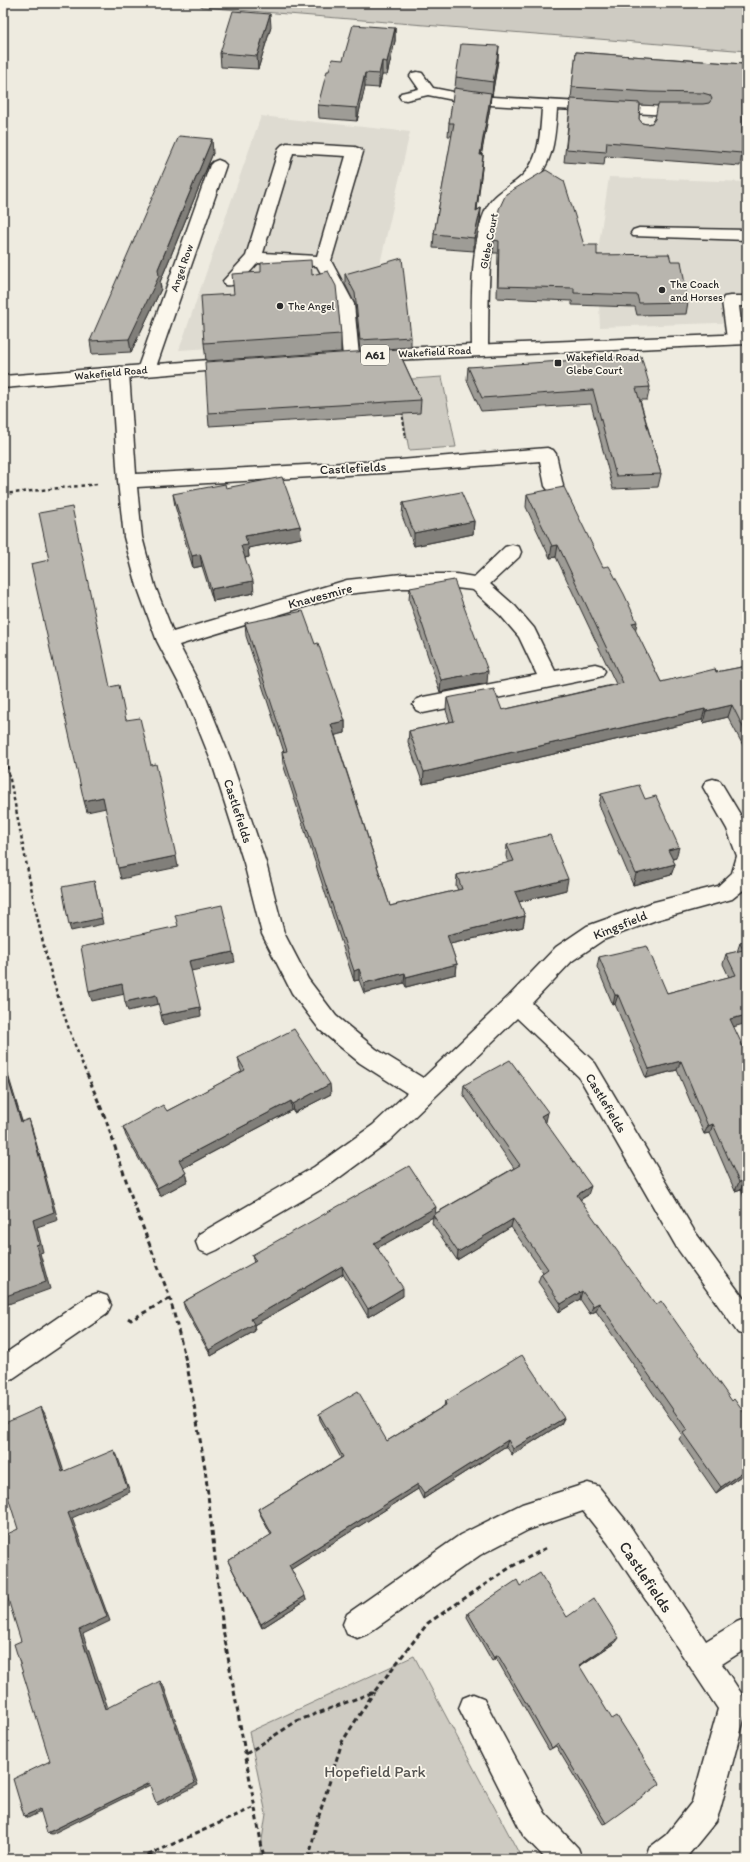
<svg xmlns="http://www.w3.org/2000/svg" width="750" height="1862" viewBox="0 0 750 1862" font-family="Itim,sans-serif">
<rect width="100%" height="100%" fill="#eeebe0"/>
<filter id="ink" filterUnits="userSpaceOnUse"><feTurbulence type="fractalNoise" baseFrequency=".025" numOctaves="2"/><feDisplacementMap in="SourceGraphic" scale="8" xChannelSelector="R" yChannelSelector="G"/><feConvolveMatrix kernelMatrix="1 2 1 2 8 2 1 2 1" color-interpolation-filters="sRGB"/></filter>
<g filter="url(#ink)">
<!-- built -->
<g fill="#dedbd1">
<path d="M261 116 410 132 363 339 179 350Z"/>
<path d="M609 177 747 182V322L600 327 597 257Z"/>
</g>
<!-- green -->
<g fill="#cecbc2" stroke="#7c7b76">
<path d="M202 3H747V51L201 7Z"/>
<path d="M442 377 456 447 409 450 397 380Z"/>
<path d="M414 1656 522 1859H259L266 1814 249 1732Z"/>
</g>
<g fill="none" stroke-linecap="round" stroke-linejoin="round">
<!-- minor casing -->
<g stroke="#2b2b2b" stroke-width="3">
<g id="minor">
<path d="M417 72 422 73 433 88 474 96 688 108 693 109 695 112 693 115 688 116 557 109C555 137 554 165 531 184 522 192 508 197 502 208 486 237 489 315 488 350L486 354 480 355 474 354 472 350C472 310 469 248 485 211 491 197 503 190 515 182 540 164 540 137 542 108L474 104 428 95 406 100 401 99 399 96 401 93 419 89 410 76 412 73Z"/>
<path d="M287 143 355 147 360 149 363 152 331 261 354 304 359 356 357 360 351 362 345 360 343 356 338 304 317 266 258 263C249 272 239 288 225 285L223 281 246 256 279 148 282 145ZM293 153 346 156 317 256 263 253Z"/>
<path d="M218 160 223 162 226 165 155 370 152 374 146 376 140 374 137 370 210 165 213 162Z"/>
<path d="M639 228 747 230V240L633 236 631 233 633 230Z"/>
<path d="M730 296H747V306H739L743 339 741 343 735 344 729 343 727 339 722 301 724 297Z"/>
<path d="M120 367 126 369 129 373 136 474 400 460 547 448 553 450 556 454 563 486 560 490 554 492 548 490 545 486 540 461 400 472 137 487 142 537 155 586 173 632 347 580 402 574H456L474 577 505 547 512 545 519 547 521 552 519 557 490 584 515 606 534 628 555 671 595 664 602 666 605 671 602 676 595 678 423 713 416 710 413 705 416 700 423 697 537 675 519 637 501 616 473 590 456 588H402L347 594 179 645 204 693 232 763 266 863 284 933 308 979 336 1016 376 1049 423 1078 509 996 556 947 587 926 654 902 718 886 732 873 737 856 727 829 703 787 706 781 713 779 720 781 747 826V887L732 899 656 920 603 940 572 961 532 1003 595 1063 695 1232 747 1303V1336L738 1333 677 1248 579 1077 517 1018 389 1141 332 1183 217 1250 208 1254 199 1250 196 1242 199 1234 314 1167 373 1125 407 1093 360 1063 320 1030 292 993 262 934 244 863 212 763 184 693 157 641 137 586 124 537 118 481 111 373 114 369Z"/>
<path d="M98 1293 107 1296 111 1305 107 1314 12 1379 3 1383V1355L89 1296Z"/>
<path d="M588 1483 598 1486 628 1523 706 1641 737 1622 747 1618V1648L722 1664 743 1696 747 1708 720 1810 716 1821 685 1859H645L649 1848 666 1835 692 1802 718 1709 608 1543 583 1511 528 1530 480 1555 367 1634 357 1638 347 1634 343 1624 347 1614 460 1535 522 1504Z"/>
<path d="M473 1694 483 1698 545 1813 578 1848 582 1859H546L523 1835 459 1708 463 1698Z"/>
</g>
</g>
<!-- major casing -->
<g stroke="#2b2b2b" stroke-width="3">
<g id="major">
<path d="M747 334V344L371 361 365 359 363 355 365 351 371 349Z"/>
<path d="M235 358 241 360 244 364 241 368 3 388V376Z"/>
</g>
</g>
<!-- path-far2 -->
<path stroke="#2b2b2b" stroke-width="2" stroke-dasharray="3 2" stroke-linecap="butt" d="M402 412 406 438"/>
<!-- path-far1 -->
<g stroke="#2b2b2b" stroke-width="2.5" stroke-dasharray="3.5 3" stroke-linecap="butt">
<path d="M3 494 98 484"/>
<path d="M3 747C17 809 27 872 41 934 52 982 68 1030 87 1075"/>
</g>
<!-- path -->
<g stroke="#2b2b2b" stroke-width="3" stroke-dasharray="5 3.5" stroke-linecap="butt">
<path d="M87 1074 106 1120 134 1204 170 1298 187 1365 205 1468 223 1629 264 1859"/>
<path d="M128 1318 131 1320 170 1298"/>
<path d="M246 1754 297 1721 374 1692 428 1623 511 1567 546 1548"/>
<path d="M140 1859 255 1807"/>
<path d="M309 1859 316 1825 342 1742 374 1692"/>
</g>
<!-- minor -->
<use href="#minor" fill="#fbf7ec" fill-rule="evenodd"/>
<!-- major -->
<use href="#major" fill="#fbf7ec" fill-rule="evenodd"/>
</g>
<!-- wall -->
<g fill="#9e9c96" stroke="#2b2b2b" fill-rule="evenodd">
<path d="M271 27 258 69 221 67 220 53Z"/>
<path d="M395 28V41L387 75H382L379 88 365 87 357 121 319 118 318 105 329 71 343 60Z"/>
<path d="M576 52 743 64 742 153 740 166 605 156 604 165 564 162ZM640 105 658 106 655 119 652 123 647 124 642 123 639 119Z"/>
<path d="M498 60 492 96 491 95 490 107 481 155H483L482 168 477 210 481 208 480 222 474 251 433 248 434 234 452 136H448L449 123 455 88 456 77Z"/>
<path d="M213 153 160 282 161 289 131 352 92 354 90 341Z"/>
<path d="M494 240 584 245 597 255 671 261 688 302 686 314 637 315 635 307 572 305V301L497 298 498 253H493Z"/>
<path d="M345 274 411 337V347L360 351 355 304 345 284Z"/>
<path d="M312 275 341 334V352L206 361 204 343 234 294Z"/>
<path d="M400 354 421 400 420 413 209 426 208 413Z"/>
<path d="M468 367 650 387 647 400H640L661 474 658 487 613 489 591 404 481 411 467 380Z"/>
<path d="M173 494 300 526 301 538 248 548 249 557 245 558 254 593 213 601 202 566 193 568 175 506Z"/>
<path d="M527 494 603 567 661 682 716 672 747 666V753L728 717 703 723 702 720 423 784 408 742 409 731 450 722 446 710 447 698 502 710 616 684 556 557 550 558 526 507Z"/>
<path d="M403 503 474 521 473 534 414 546 402 516Z"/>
<path d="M410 588 487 683 440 692 409 600Z"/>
<path d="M245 623 315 644 345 721V733L335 735 390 906 458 890 456 886 457 875 508 863 506 856 507 845 566 890 519 902 525 916 523 927 450 944 457 964 456 974 406 987 404 983 364 993 359 980 354 981 283 764 282 752H284L246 636Z"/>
<path d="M601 794 676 858 672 859 675 864 671 875 633 885 599 805Z"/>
<path d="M747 941 733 1027 747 1055V1204L741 1189 735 1191 710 1133 704 1134 677 1070 646 1078 615 1004 613 1005 597 967 599 957 667 993 729 977 723 964 726 954 737 952 740 943Z"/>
<path d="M238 1058 331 1094 294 1113 292 1110 183 1168 186 1173 188 1181 160 1196 126 1136 123 1127 167 1111 242 1072 240 1068Z"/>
<path d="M464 1085 548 1112 545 1122 588 1195 580 1200 747 1472 716 1493 679 1439 682 1435 596 1311 590 1314 580 1299 559 1312 538 1282 541 1274 543 1272 511 1227 457 1260 432 1223 433 1217 377 1248 403 1296 368 1317 343 1274 254 1325 255 1331 211 1356 185 1309 183 1302 254 1263 252 1255 436 1213 514 1168 463 1094Z"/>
<path d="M445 1402 564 1418 561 1424 512 1455 506 1446 423 1499 418 1489 291 1569 306 1600 262 1628 228 1561 271 1535 260 1514 258 1509 341 1458 320 1420 319 1414 387 1441 444 1406Z"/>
<path d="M520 1586 567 1617 616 1642 580 1666 606 1823 603 1824 556 1746 549 1750 496 1658 492 1661 467 1617 468 1613Z"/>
</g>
<!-- shaded-wall -->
<g fill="#817f7a" stroke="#2b2b2b">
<path d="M270 14 271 27 258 69 257 56Z"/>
<path d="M395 28V41L387 75V62Z"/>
<path d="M499 46 498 60 492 96 493 82Z"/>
<path d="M382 61V75L379 88V74Z"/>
<path d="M365 73V87L357 121V108Z"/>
<path d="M491 93 490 107 479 168 480 155Z"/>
<path d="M212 139 213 153 160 282 161 289 131 352 129 339Z"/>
<path d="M483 155 482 168 475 224 476 211Z"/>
<path d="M481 208 480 222 474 251V238Z"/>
<path d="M474 521 473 534 414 546V533Z"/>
<path d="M300 526 301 538 248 548 249 557 243 558 241 546 245 536Z"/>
<path d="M558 545 556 557 550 558 552 546Z"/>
<path d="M200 554 202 566 193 568 192 556Z"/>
<path d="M253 581 254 593 213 601 211 589Z"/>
<path d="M637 622 635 634 632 623Z"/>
<path d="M488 671 487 683 440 692 441 680Z"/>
<path d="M732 705 728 717 703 723 706 711Z"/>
<path d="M705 709 702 720 423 784 424 772Z"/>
<path d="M345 721V733L332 736 331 724Z"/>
<path d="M103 797 106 808 87 812 84 801Z"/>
<path d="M679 847 676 858 665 861 668 850Z"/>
<path d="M176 856 178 867 121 879 118 868Z"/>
<path d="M675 864 671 875 633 885 636 874Z"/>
<path d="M568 879 566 890 514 903 515 892Z"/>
<path d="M94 881 103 924 71 931 69 925Z"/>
<path d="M525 916 523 927 446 945 447 935Z"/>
<path d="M233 952 235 962 191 971 189 961Z"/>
<path d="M457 964 456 974 406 987V977Z"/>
<path d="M359 969V980L354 981V971Z"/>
<path d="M405 973 404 983 364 993V983Z"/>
<path d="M122 984 125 994 92 1001 89 992Z"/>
<path d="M156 995 159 1004 128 1011 125 1002Z"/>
<path d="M615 995H618L615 1004 613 1005Z"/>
<path d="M200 1007 201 1016 163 1025 161 1015Z"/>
<path d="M747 1015V1023L726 1029 730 1019Z"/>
<path d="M681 1061 677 1070 646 1078 649 1069Z"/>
<path d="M5 1069 9 1078 25 1131 21 1122Z"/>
<path d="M330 1084 331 1094 294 1113 293 1104Z"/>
<path d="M291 1101 292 1110 181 1169 179 1160Z"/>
<path d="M548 1112 546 1122 539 1125 541 1116Z"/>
<path d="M29 1119 32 1128 58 1220 37 1227 43 1252 40 1253 50 1289 3 1306V1297L36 1245 33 1220Z"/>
<path d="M713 1124 710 1133 704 1134 708 1126Z"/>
<path d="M186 1173 188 1181 160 1196 157 1188Z"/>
<path d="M745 1181 741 1189 735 1191 739 1182Z"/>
<path d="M591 1186 588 1195 574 1203 577 1195Z"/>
<path d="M436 1207 435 1215H433V1217L374 1250V1243Z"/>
<path d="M513 1219 511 1227 457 1260 458 1252Z"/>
<path d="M342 1266 343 1274 254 1325 255 1331 211 1356 209 1350 251 1319Z"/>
<path d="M403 1288V1296L368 1317V1309Z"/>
<path d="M582 1291 580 1299 559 1312 561 1304Z"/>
<path d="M599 1303 596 1311 590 1314 593 1306Z"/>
<path d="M41 1407 45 1414 66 1478 62 1472Z"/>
<path d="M564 1418 561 1424 512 1455 513 1449Z"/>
<path d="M508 1440 506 1446 423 1499 424 1493Z"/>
<path d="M114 1450 117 1455 130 1492 72 1518 110 1621 83 1634 109 1711 105 1709 79 1630 68 1513Z"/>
<path d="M747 1469V1472L716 1493 721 1487Z"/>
<path d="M418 1484V1489L290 1570 289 1565Z"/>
<path d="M305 1596 306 1600 262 1628 261 1624Z"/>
<path d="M619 1638 616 1642 576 1668 579 1665Z"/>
<path d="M498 1655 496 1658 492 1661 494 1658Z"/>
<path d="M160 1681 163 1684 198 1785 158 1805 156 1803Z"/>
<path d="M149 1783 152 1784 52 1834 47 1833Z"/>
<path d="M40 1809 44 1810 28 1818 24 1816Z"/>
</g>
<!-- building -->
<g fill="#b8b5ae" stroke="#2b2b2b">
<path d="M233 11 270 14 257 56 220 53Z"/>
<path d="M353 25 395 28 387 62 382 61 379 74 365 73 357 108 318 105 327 71H329L332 59 343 60Z"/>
<path d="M461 44 499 46 493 82 456 77Z"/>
<path d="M576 52 743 64 742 153 607 142 606 152 566 149 571 99 640 103 639 119 642 123 647 124 652 123 655 119 658 104H703L709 103 712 99 710 95 703 93 650 92 572 87Z"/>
<path d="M454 88 491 93 480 155H483L476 211 481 208 474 238 434 234 454 123H449Z"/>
<path d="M179 136 212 139 158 269 159 276 129 339 90 341Z"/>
<path d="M546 170 564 181 584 245H597V255L669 254 671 261H681L688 302 639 303 637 295 574 293V288L498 286 499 241 494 240 496 226 499 209 506 194Z"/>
<path d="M402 258 411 337 360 340 355 293 345 274Z"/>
<path d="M311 260 312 275 328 271 336 286 341 334 204 343 201 296 234 294 232 274 261 272V263Z"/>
<path d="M400 349 398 350 421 400 208 413 205 362Z"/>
<path d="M641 356 650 387 636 388 661 474 616 476 593 390 482 398 468 367Z"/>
<path d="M282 477 300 526 245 536 248 545 241 546 253 581 211 589 200 554 192 556 173 494 225 484 226 488Z"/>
<path d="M564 487 603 567 609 566 624 594 637 622 632 623 661 682 715 669 716 672 747 666V735L732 705 706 711 705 709 424 772 409 731 454 721 447 698 494 689 502 710 623 683 558 545 552 546 527 494Z"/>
<path d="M461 492 474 521 414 533 403 503Z"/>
<path d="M72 507 110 687 119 685 126 720 140 718 151 765 156 764 176 856 118 868 103 797 84 801 31 564 49 560 39 513Z"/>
<path d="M454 580 488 671 441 680 410 588Z"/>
<path d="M303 611 315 644 318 643 345 721 331 724 390 906 462 889 457 875 514 861 507 845 550 835 568 879 515 892 525 916 447 935 457 964 406 977 405 973 364 983 359 969 354 971 282 752 287 751 245 623Z"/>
<path d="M639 785 645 799 656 796 679 847 668 850 675 864 636 874 601 794Z"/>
<path d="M94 881 102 918 69 925 62 887Z"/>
<path d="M222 905 233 952 189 961 200 1007 161 1015 156 995 125 1002 122 984 89 992 81 947 178 926 175 915Z"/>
<path d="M747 941V1015L730 1019 747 1055V1185L745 1181 739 1182 713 1124 708 1126 681 1061 649 1069 618 995H615L599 957 647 946 667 993 736 975 726 954 743 950 740 943Z"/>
<path d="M294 1029 330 1084 293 1104 291 1101 179 1160 186 1173 157 1188 123 1127 163 1105 167 1111 245 1070 238 1058Z"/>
<path d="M510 1060 548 1112 541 1116 591 1186 577 1195 656 1305 661 1301 732 1401 734 1399 747 1417V1469L721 1487 683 1433 687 1430 599 1303 593 1306 582 1291 561 1304 541 1274 548 1269 513 1219 458 1252 433 1215 520 1165 464 1085Z"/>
<path d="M5 1069 21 1122 29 1119 54 1212 33 1220 39 1244 36 1245 46 1282 3 1297V1070Z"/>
<path d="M409 1166 436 1207 374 1243 403 1288 368 1309 342 1266 251 1319 254 1324 209 1350 183 1302 256 1261 252 1255Z"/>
<path d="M522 1355 564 1418 513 1449 508 1440 424 1493 418 1484 289 1565 305 1596 261 1624 228 1561 272 1534 258 1509 343 1457 319 1414 358 1391 387 1441 446 1405 445 1402Z"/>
<path d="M41 1407 62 1472 114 1450 127 1487 68 1513 107 1617 79 1630 105 1709 160 1681 195 1783 156 1803 149 1783 47 1833 40 1809 24 1816 13 1779 50 1761 14 1644 21 1641 3 1583V1536L18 1529 3 1481V1424Z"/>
<path d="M540 1573 567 1617 594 1598 619 1638 579 1665 612 1719 617 1716 660 1784 606 1823 558 1743 552 1748 498 1655 494 1658 468 1613 517 1580 520 1586Z"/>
</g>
</g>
<!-- markers -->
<g fill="#2b2b2b" stroke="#fbf7ec" stroke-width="1.5">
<circle cx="662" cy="290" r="4"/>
<circle cx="280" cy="306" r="4"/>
<rect x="554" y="359" width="8" height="8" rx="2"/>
</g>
<g text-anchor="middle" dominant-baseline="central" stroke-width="3.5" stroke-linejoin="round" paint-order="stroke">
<!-- far-street labels -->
<g font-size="11" fill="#2b2b2b" stroke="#fbf7ec">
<text transform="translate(489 241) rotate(-79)">Glebe Court</text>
<text transform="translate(182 268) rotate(-71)">Angel Row</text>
<text transform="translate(435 352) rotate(-3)">Wakefield Road</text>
<text transform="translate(111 373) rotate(-5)">Wakefield Road</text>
</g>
<!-- far-poi labels -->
<g font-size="11" fill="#2b2b2b" stroke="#fbf7ec" text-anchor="start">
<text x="670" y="284">The Coach<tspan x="670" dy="13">and Horses</tspan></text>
<text x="288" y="306">The Angel</text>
<text x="566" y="357">Wakefield Road<tspan x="566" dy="13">Glebe Court</tspan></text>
</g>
<!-- shield labels -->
<rect fill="#fbf7ec" stroke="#696865" stroke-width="1" x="361" y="345" width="28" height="20" rx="3"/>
<g font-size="12" font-weight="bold" fill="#2b2b2b">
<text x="375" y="355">A61</text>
</g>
<!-- street labels -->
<g font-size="13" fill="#2b2b2b" stroke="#fbf7ec">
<text transform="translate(353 468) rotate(-3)">Castlefields</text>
<text transform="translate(320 596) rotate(-15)">Knavesmire</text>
<text transform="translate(238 811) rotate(72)">Castlefields</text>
<text transform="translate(620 925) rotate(-22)">Kingsfield</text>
<text transform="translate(606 1103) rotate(59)">Castlefields</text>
</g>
<!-- near-street labels -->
<g font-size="16" fill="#2b2b2b" stroke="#fbf7ec">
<text transform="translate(646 1577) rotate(56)">Castlefields</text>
</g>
<!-- near-park labels -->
<g font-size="16" fill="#545351" stroke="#fbf7ec">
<text x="375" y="1771">Hopefield Park</text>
</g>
</g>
<!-- margin -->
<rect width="750" height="1862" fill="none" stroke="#fbf7ec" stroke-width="16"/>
<rect x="8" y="8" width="734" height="1846" fill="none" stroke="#2b2b2b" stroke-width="1.5" filter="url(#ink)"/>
</svg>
